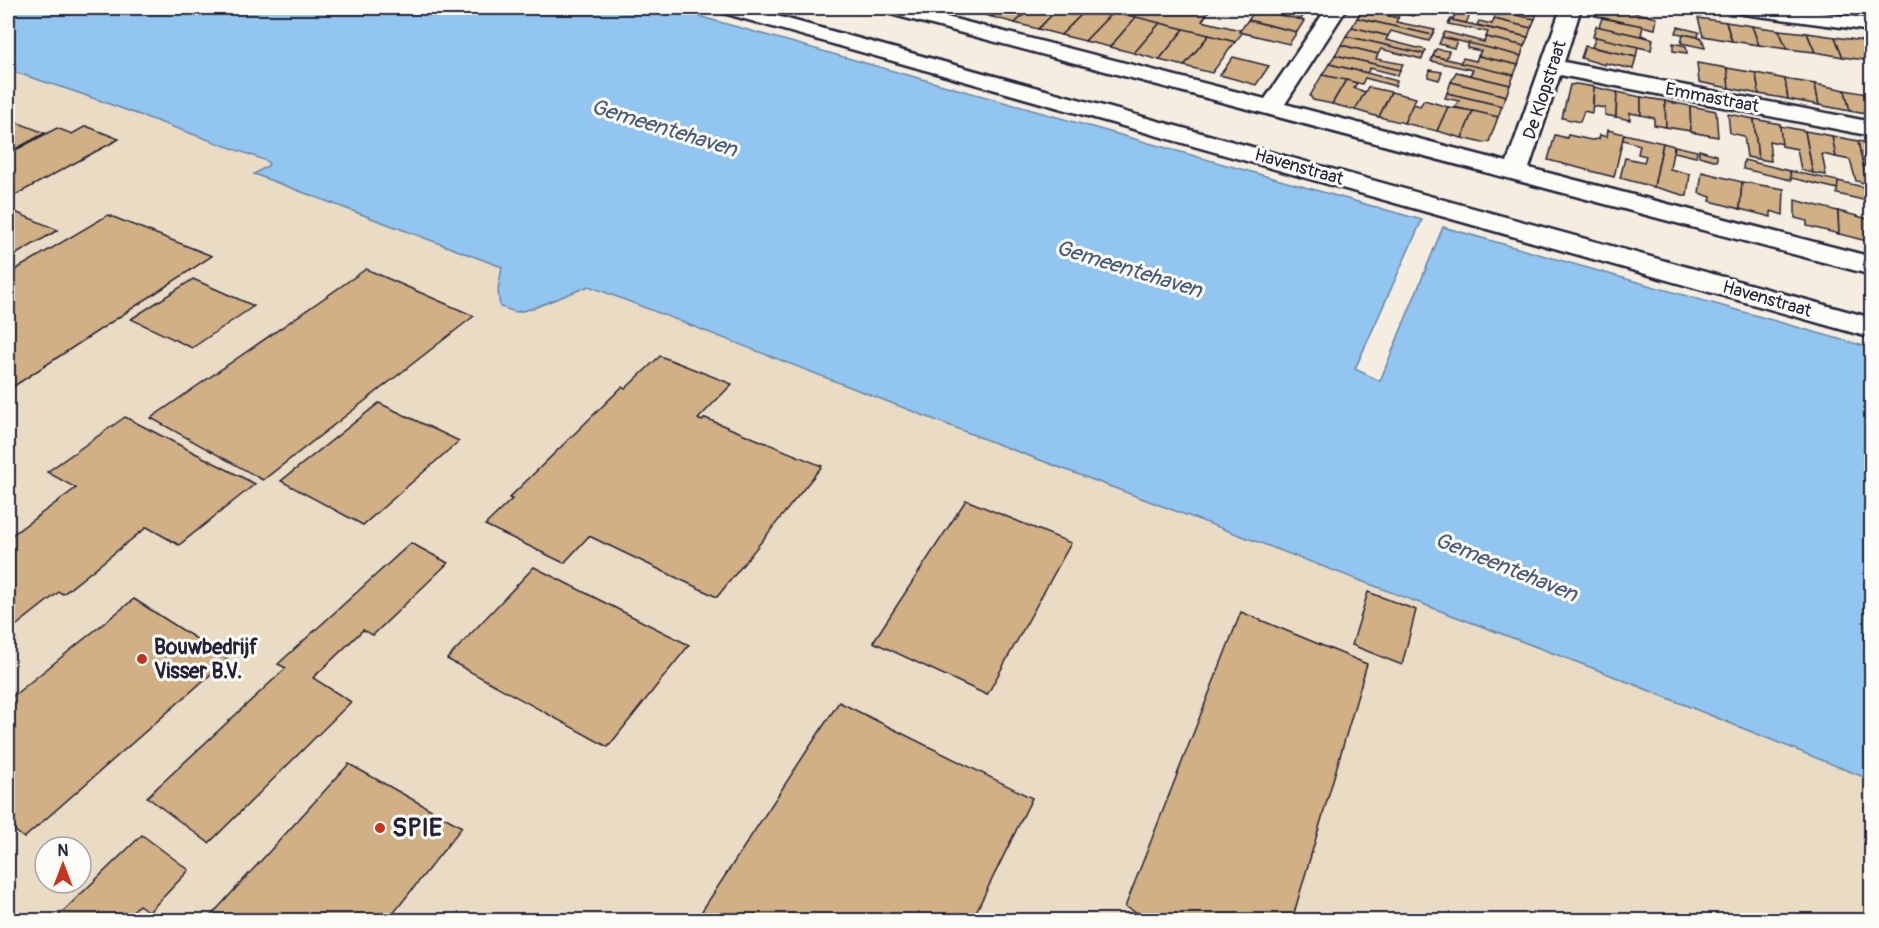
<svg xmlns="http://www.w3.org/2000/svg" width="1879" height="928" viewBox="0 0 1879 928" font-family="Pangolin,sans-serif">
<rect width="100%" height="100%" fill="#f4ede0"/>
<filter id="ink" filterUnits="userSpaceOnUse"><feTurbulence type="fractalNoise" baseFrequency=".0167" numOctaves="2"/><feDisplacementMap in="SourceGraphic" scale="12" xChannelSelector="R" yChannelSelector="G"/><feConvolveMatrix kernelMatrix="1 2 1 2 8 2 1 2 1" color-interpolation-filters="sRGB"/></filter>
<g filter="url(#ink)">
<!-- built -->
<path fill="#e9dbc4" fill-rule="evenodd" d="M8 36 1871 757V920H8ZM45 847H81V883H45Z"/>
<!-- water -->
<path fill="#92c5ef" stroke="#6584a7" stroke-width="1.5" d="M8 8H670L1422 220 1355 369 1380 381 1443 227 1871 348V780L1603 672 992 442 589 286 531 309 516 312 500 307 498 290 502 267 254 174 269 165 267 161 76 92 8 70Z"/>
<!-- building -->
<g fill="#d0b084" stroke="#22223b" stroke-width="1.5">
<path d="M974 8H1002L992 17 970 11Z"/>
<path d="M1002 8H1031L1015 23 992 17Z"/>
<path d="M1031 8H1059L1038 29 1015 23Z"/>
<path d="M1059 8H1088L1061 35 1038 29Z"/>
<path d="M1088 8 1113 12 1085 41 1061 35Z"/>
<path d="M1096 8H1211L1202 21 1244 31 1235 42Z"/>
<path d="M1257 8H1293L1307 11 1300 20 1304 21 1256 10Z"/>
<path d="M1363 8H1394L1415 12 1413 16 1400 13 1398 18 1362 10Z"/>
<path d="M1470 8H1482L1535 19 1531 28 1494 19 1496 15Z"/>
<path d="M1482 8H1524L1538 10 1535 19Z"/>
<path d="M1597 8H1617L1657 18 1655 29 1595 16Z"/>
<path d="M1256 10 1298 19 1304 21 1297 32 1248 20Z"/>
<path d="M1362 10 1398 18 1396 22 1435 30 1432 35 1357 18Z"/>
<path d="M1113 12 1136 17 1110 47 1085 41Z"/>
<path d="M1457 12 1470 15 1466 23 1452 20Z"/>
<path d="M1136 17 1160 23 1134 53 1110 47Z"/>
<path d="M1357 18 1432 35 1429 41 1391 31 1388 36 1352 27Z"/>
<path d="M1602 18 1643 26 1641 35 1653 39 1599 27Z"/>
<path d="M1698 18 1726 22 1732 41 1703 36Z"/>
<path d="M1451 19 1452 20 1528 37 1524 46 1486 37 1488 32 1448 24Z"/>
<path d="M1494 19 1531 28 1528 37 1477 25 1479 21 1492 24Z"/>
<path d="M1248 20 1267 25 1297 32 1289 44 1239 32Z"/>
<path d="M1726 22 1752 26 1759 45 1732 41Z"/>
<path d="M1160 23 1184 29 1159 60 1134 53Z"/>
<path d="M1596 26 1653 39 1651 50 1593 37Z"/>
<path d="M1752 26 1779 30 1787 49 1759 45Z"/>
<path d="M1352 27 1388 36 1386 40 1426 50 1424 54 1346 36Z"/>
<path d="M1678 27 1699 32 1698 37 1676 33Z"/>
<path d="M1184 29 1209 35 1184 66 1159 60Z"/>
<path d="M1779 30 1807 33 1815 52 1787 49Z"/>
<path d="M1445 32 1484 42 1486 37 1524 46 1521 56 1442 37Z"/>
<path d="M1807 33 1835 37 1843 57 1815 52Z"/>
<path d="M1683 34 1702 38 1705 48 1681 43Z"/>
<path d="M1209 35 1235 42 1212 73 1184 66Z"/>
<path d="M1346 36 1424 54 1422 59 1381 49 1378 54 1341 45Z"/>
<path d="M1442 37 1457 41 1454 48 1439 44Z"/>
<path d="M1596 37 1638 47 1636 57 1592 47Z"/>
<path d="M1835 37 1863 41 1872 61 1843 57Z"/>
<path d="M1469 43 1521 56 1518 65 1478 56 1481 51 1467 48Z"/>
<path d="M1673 43 1686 46 1687 53 1673 51Z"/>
<path d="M1341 45 1378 54 1376 59 1403 64 1400 70 1335 55Z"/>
<path d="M1585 46 1636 57 1633 69 1605 63V65L1581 58Z"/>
<path d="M1436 49 1449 51 1446 59 1433 56Z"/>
<path d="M1335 55 1400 70 1398 75 1370 68 1367 73 1329 64Z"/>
<path d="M1433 56 1446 59 1514 75 1510 85 1456 72 1470 75 1473 70 1431 61Z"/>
<path d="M1478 56 1518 65 1514 75 1460 63 1463 58 1476 61Z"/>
<path d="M1233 57 1269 66 1256 85 1220 75Z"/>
<path d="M1697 63 1727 68 1729 88 1699 82Z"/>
<path d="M1329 64 1367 73 1397 81 1395 86 1365 78 1362 84 1322 75Z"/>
<path d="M1727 68 1756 73 1759 94 1729 88Z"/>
<path d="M1430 70 1442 72 1439 80 1428 77Z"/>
<path d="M1456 72 1510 85 1506 96 1451 82Z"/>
<path d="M1756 73 1785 79 1788 99 1759 94Z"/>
<path d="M1322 75 1346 80 1332 104 1313 100 1310 96Z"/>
<path d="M1785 79 1815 84 1819 105 1788 99Z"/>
<path d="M1346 80 1357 83 1354 88 1365 92 1355 110 1332 104Z"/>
<path d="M1451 82 1506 96 1502 106 1447 93Z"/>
<path d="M1576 84 1594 87 1592 113 1584 111 1580 122 1562 118 1570 85Z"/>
<path d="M1815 84 1845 90 1850 111 1819 105Z"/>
<path d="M1368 87 1391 92 1379 117 1355 110Z"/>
<path d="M1594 87 1617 92 1616 117 1605 115V108L1593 106Z"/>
<path d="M1845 90 1872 95V115L1850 111Z"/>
<path d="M1391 92 1416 98 1404 123 1379 117Z"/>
<path d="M1617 92 1641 97V115L1630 113V120L1616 117Z"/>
<path d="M1447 93 1502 106 1498 117 1454 107 1459 101 1445 98Z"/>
<path d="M1641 97 1665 101 1666 127 1654 125V118L1641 115Z"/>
<path d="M1424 100 1448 107 1437 131 1404 123 1413 104 1420 106Z"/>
<path d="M1665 101 1690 106 1691 131 1666 127Z"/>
<path d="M1690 106 1716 111 1718 137 1691 132Z"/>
<path d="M1448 107 1473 111 1462 138 1437 131Z"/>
<path d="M1473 111 1498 117 1489 142 1483 143 1462 138Z"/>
<path d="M1728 114 1754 119 1758 159 1747 157 1744 136 1730 133Z"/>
<path d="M8 119 45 133 8 153Z"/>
<path d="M1754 119 1780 124 1783 144 1769 141 1771 161 1758 159Z"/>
<path d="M86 126 119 139 8 199V154L57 128 72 134Z"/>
<path d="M1780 126 1805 131 1813 173 1801 170 1797 149 1782 146Z"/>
<path d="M1608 130 1624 134 1614 177 1548 160 1555 135 1567 138 1568 135 1591 140 1599 139 1600 135 1607 137Z"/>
<path d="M1805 131 1832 136 1836 157 1822 154 1826 175 1813 173Z"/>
<path d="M1624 134 1663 143 1654 187 1620 178 1625 158 1644 162 1646 156 1638 154 1640 145 1623 140Z"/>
<path d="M1832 136 1858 141 1867 184 1856 181 1850 160 1836 157Z"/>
<path d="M1858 141 1872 144V184H1867Z"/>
<path d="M1663 143 1674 146 1670 169 1690 174 1687 196 1654 187Z"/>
<path d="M1675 146 1697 151 1696 157 1674 152Z"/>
<path d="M1699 150 1717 155V161L1699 156Z"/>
<path d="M1744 160 1790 171 1791 180 1743 169Z"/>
<path d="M1790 171 1838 181V189L1791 178Z"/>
<path d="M1702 172 1742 182 1740 209 1710 201 1711 197 1699 193Z"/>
<path d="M1838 181 1872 189V202L1837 194Z"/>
<path d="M1742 182 1784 189 1783 215 1771 211V217L1740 209Z"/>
<path d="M1795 200 1838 211 1839 234 1807 226V221L1795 218Z"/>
<path d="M8 209 58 230 8 259Z"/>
<path d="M1838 211 1872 220 1871 242 1839 234Z"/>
<path d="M108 215 212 256 8 390V274Z"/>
<path d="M366 269 474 316 263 480 151 418Z"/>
<path d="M193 279 254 306 192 348 131 319Z"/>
<path d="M660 356 732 384 698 419 702 421 705 418 822 466 717 597 589 536 564 563 485 525 512 499 509 498 622 387 625 389Z"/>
<path d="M379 403 459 441 363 525 281 481Z"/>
<path d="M125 417 255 484 179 545 147 527 63 594 59 592 8 632V538L76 488 47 472Z"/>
<path d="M966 500 1071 543 987 695 873 642Z"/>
<path d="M411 543 448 563 373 635 363 630 313 678 351 702 209 843 147 797 286 668 278 664Z"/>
<path d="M534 567 689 645 608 747 447 659Z"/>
<path d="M1368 592 1416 610 1402 665 1352 645Z"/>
<path d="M134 599 228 659 24 838 8 825V700Z"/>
<path d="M1241 612 1367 664 1292 920H1153L1125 907Z"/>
<path d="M839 702 1032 798 972 920H696Z"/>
<path d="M349 764 462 827 388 920H207Z"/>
<path d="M142 835 189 870 149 912 139 905 124 920H54Z"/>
</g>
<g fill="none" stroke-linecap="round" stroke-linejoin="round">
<!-- minor casing -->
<g stroke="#22223b" stroke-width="5">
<g id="minor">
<path d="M717 8H748L1872 318V338L720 12Z"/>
<path d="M880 8H912L1265 99 1327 8H1347L1285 104 1507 162 1561 8H1581L1564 62 1872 122V136L1560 75 1529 168 1872 257V275L883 12Z"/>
<path d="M1733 8H1786L1872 19V31L1743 14 1736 12Z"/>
</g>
</g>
<!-- minor -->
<use href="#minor" fill="#fdfcf7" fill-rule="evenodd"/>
</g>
</g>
<!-- markers -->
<g fill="#c8321e" stroke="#fdfcf7" stroke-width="2">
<circle cx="142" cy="659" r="6"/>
<circle cx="380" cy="828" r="6"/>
</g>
<g text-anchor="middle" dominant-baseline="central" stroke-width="6" stroke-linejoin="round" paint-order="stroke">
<!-- far-street labels -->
<g font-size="18" fill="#22223b" stroke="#fdfcf7">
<text transform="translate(1545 90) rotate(-72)">De Klopstraat</text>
<text transform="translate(1712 98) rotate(11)">Emmastraat</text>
<text transform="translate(1299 167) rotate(16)">Havenstraat</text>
<text transform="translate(1767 299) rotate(16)">Havenstraat</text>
</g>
<!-- poi labels -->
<g font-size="21" font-weight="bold" fill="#22223b" stroke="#fdfcf7" text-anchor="start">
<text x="154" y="647">Bouwbedrijf<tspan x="154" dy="24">Visser B.V.</tspan></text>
</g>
<!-- water labels -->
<g font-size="22" font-style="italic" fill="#495b7a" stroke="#fdfcf7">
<text transform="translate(664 128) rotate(17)">Gemeentehaven</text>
<text transform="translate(1129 269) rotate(17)">Gemeentehaven</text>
<text transform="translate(1506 567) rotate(22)">Gemeentehaven</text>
</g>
<!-- near-poi labels -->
<g font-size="26" font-weight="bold" fill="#22223b" stroke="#fdfcf7" text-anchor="start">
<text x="392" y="828">SPIE</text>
</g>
</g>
<!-- margin -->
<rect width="1879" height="928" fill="none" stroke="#fdfcf7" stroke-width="30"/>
<rect x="15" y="15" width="1849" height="898" fill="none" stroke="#22223b" stroke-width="2" filter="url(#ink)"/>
<!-- north arrow -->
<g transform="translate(63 865)"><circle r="28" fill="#fdfcf7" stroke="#a5a5ac" stroke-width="1.5"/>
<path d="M0-4.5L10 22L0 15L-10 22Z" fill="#c8321e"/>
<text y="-9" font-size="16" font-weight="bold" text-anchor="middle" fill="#22223b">N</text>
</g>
</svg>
